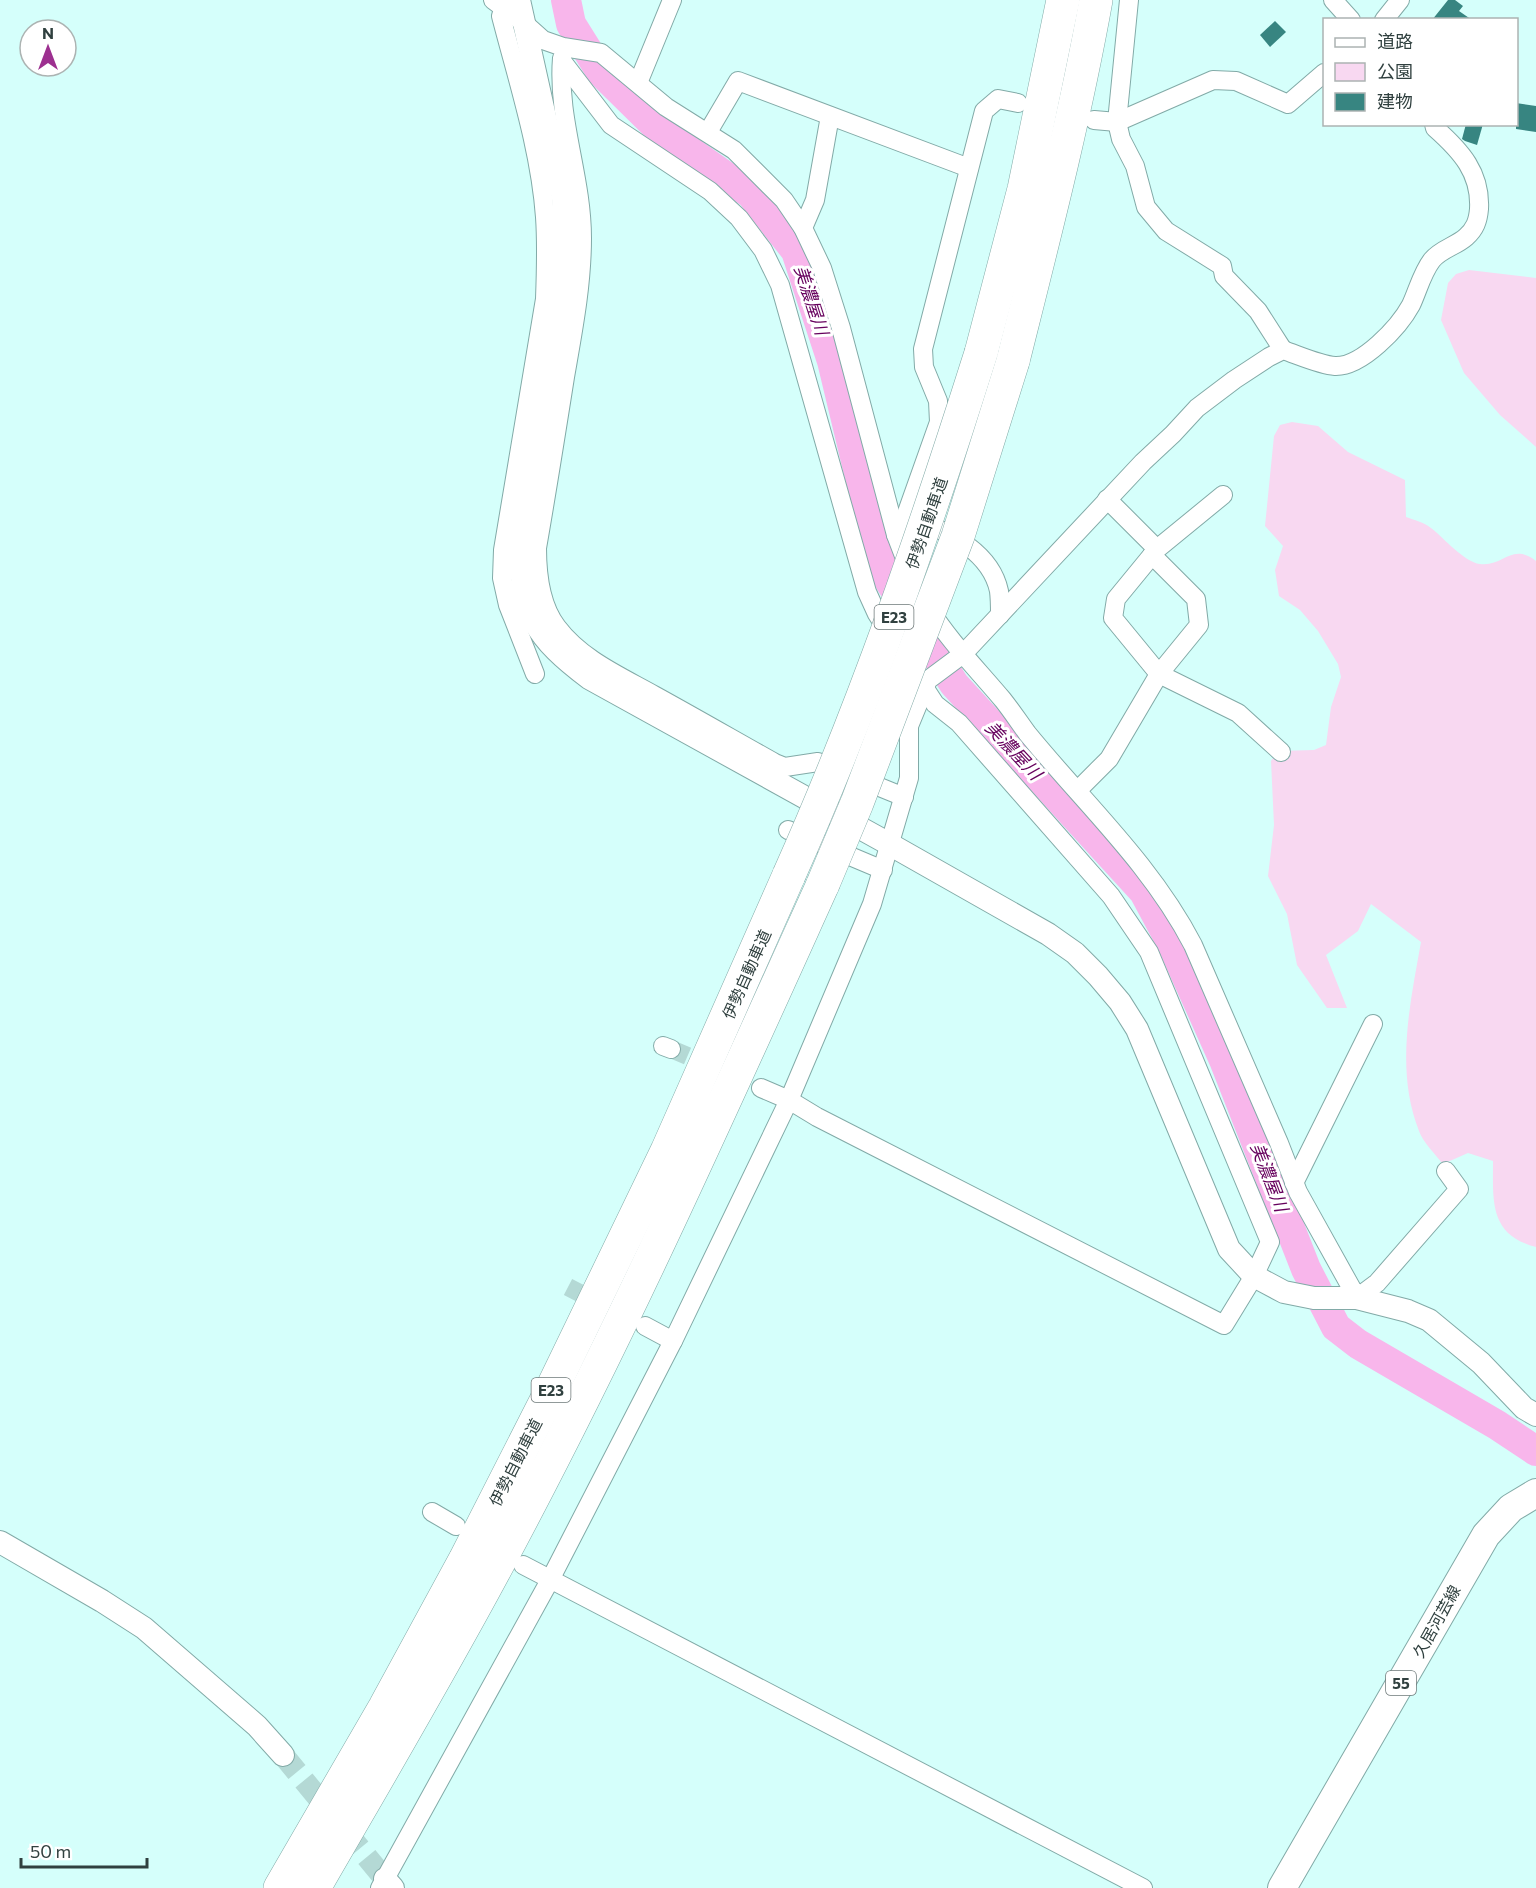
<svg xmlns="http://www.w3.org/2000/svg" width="1536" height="1888" viewBox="0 0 1536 1888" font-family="Commissioner,'Noto Sans JP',sans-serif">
<rect width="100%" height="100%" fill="#d5fffb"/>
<!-- green -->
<g fill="#f8d8f1">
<path d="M1469 270 1536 278V447L1500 415 1464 373 1441 320 1448 283 1456 274Z"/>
<path d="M1292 422 1318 426 1348 452 1405 480 1406 517C1414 520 1424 522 1431 528 1444 538 1464 562 1480 564 1504 567 1511 542 1536 561V1247C1489 1235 1493 1201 1493 1161L1468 1153 1443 1164C1435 1154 1423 1142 1419 1131 1395 1070 1410 1004 1421 942L1371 904 1358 931 1326 955 1347 1008H1327L1297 965 1287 914 1268 876 1274 825 1271 761 1278 751 1314 750 1326 745 1331 707 1341 677 1338 664 1318 631 1300 610 1279 596 1275 570 1283 546 1265 526 1274 436 1280 425Z"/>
</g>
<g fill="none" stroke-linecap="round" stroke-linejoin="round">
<!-- river -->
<path stroke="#f8b6eb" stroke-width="30" d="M566 0 571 24 601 72 661 131 751 194 796 251 832 361 882 569 954 684 1144 892 1173 946 1224 1060 1306 1269 1336 1327 1358 1344 1497 1425 1536 1451"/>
</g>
<!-- building -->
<g fill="#378581">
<path d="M1448 0H1455L1463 6 1459 11 1472 20H1432Z"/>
<path d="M1275 21 1286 32 1270 47 1260 35Z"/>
<path d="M1516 103 1536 106V132L1516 129Z"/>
<path d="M1466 124H1483L1477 145 1465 141 1462 139Z"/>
</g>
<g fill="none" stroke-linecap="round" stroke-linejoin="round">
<!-- minor-tunnel -->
<g stroke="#b4d9d5" stroke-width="18" stroke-dasharray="18 9" stroke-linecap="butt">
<path d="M671 1049 713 1067"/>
<path d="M568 1287 601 1304"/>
</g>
<!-- tertiary-tunnel -->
<path stroke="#b4d9d5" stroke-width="22" stroke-dasharray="22 11" stroke-linecap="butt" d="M283 1755 385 1879"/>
<!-- minor casing -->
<g stroke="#82aaa7" stroke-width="20">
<g id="minor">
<path d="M493 0 524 23 543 40 563 47 601 53 666 107 734 150 784 200 803 228 822 268 841 328 896 535 909 569"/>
<path d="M1129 0 1117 122 1121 139 1135 166 1146 207 1166 231 1222 266 1224 276 1258 311 1283 350"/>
<path d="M1333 0 1351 20"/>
<path d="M504 7 501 16C518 82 540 149 545 217 547 245 546 272 545 299L503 550 502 578 508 605 535 674"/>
<path d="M1384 20 1400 0"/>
<path d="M562 58C557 119 582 176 582 238 582 285 573 331 565 377 556 434 547 491 537 548 537 574 540 605 557 627 581 659 620 676 654 695 694 717 734 740 775 763L785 767 818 762 904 797"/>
<path d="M562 61 611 125 710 191 739 218 763 250 780 285 867 592 877 614 889 633"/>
<path d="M638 83 672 0"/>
<path d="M1094 120 1117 122 1213 80 1236 81 1288 104 1324 73"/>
<path d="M708 132 738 81 969 168"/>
<path d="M803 228 815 200 830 116"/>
<path d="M1223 495 1157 549 1116 599 1113 618 1159 674 1238 713 1281 752"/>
<path d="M1107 499 1157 549"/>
<path d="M918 520C951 533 991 553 999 591 1000 599 1000 607 1000 615"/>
<path d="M896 535 906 515 939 422 938 401 924 367 923 349 984 111 998 99 1018 103"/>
<path d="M928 607C949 641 977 669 1003 700 1011 710 1019 722 1027 733 1084 803 1151 864 1193 945L1279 1143 1298 1192 1357 1298 1377 1283 1459 1189 1446 1171"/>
<path d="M1078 790 1109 759 1159 674 1199 625 1196 599 1152 555"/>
<path d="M788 830 883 870"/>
<path d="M663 1046 671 1049"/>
<path d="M761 1088 789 1100 817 1117 1224 1325 1254 1276 1270 1242 1149 952 1111 896 959 723 935 704 920 681"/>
<path d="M1294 1183 1373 1024"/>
<path d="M645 1326 673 1341"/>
<path d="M432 1512 456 1526"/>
<path d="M523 1565 1143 1888"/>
<path d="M380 1888 550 1580 673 1341 789 1100 872 904 909 778V726L928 680 963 654 1143 462 1173 434 1197 408 1234 380 1269 357 1283 350C1298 355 1320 365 1335 366 1362 367 1399 327 1411 305 1418 290 1422 273 1432 260 1441 249 1456 246 1466 237 1475 229 1478 221 1479 209 1481 173 1461 151 1435 128L1434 124"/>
</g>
</g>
<!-- tertiary casing -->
<g stroke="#82aaa7" stroke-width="24">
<g id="tertiary">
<path d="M519 0 563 198 564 228 562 285 521 546C519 613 537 639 589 678L891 845 1048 934 1075 953 1098 976 1120 1002 1137 1029 1229 1249 1254 1276 1284 1292 1314 1298H1357L1408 1311 1429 1320 1481 1363 1524 1408 1536 1415"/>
<path d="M0 1542 102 1601 144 1628 257 1726 283 1755"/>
<path d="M385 1879 393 1888"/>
</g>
</g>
<!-- primary casing -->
<g stroke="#82aaa7" stroke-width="30">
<path id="primary" d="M1282 1888 1486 1535 1511 1508 1536 1493"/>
</g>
<!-- motorway casing -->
<g stroke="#82aaa7" stroke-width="34">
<g id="motorway">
<path d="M981 353 1024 189 1063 0"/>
<path d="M1013 361C1043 241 1074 122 1096 0"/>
<path d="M280 1888 385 1707 465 1560 547 1399 667 1151 789 875"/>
<path d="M314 1888C374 1784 436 1679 493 1573 614 1349 718 1116 823 884"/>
</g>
</g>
<!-- minor -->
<use href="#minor" stroke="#fff" stroke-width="18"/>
<!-- tertiary -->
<use href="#tertiary" stroke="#fff" stroke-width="22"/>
<!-- primary -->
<use href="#primary" stroke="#fff" stroke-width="28"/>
<!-- motorway -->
<use href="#motorway" stroke="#fff" stroke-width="33"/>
<!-- motorway-bridge casing -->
<g stroke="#82aaa7" stroke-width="34" stroke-linecap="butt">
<g id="motorway-bridge">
<path d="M789 875C865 705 925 530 981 353"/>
<path d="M823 884 857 803 958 536 1013 361"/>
</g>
</g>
<!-- motorway-bridge -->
<use href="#motorway-bridge" stroke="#fff" stroke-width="33"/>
</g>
<g text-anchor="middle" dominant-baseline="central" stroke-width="6" stroke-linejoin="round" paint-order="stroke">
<!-- shield labels -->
<g fill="#fff" stroke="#6e7979" stroke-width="1.5">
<rect x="874.5" y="605" width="39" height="24" rx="4.5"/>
<rect x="531.5" y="1378" width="39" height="24" rx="4.5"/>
<rect x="1386" y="1671" width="30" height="24" rx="4.5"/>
</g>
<g font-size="15" font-weight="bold" fill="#30403f">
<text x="894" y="617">E23</text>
<text x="551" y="1390">E23</text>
<text x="1401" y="1683">55</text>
</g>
<!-- street labels -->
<g font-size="16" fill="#30403f" stroke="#fff">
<text transform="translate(926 523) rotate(-71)">伊勢自動車道</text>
<text transform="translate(746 974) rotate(-66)">伊勢自動車道</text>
<text transform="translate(515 1462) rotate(-63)">伊勢自動車道</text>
<text transform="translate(1436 1621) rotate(-61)">久居河芸線</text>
</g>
<!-- water labels -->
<g font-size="18" font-style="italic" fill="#66005d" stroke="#fff">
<text transform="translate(812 300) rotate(72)">美濃屋川</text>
<text transform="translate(1014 750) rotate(47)">美濃屋川</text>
<text transform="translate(1270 1177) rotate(69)">美濃屋川</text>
</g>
</g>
<!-- legend -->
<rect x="1323" y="18" width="195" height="108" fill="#ffffff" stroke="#acb3b2" stroke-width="1.5"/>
<rect x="1335" y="38" width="30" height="9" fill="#ffffff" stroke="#acb3b2" stroke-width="1.5"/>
<text x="1377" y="48" font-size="18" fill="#30403f">道路</text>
<rect x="1335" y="63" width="30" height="18" fill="#f8d8f1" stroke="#acb3b2" stroke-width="1.5"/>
<text x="1377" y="78" font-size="18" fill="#30403f">公園</text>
<rect x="1335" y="93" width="30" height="18" fill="#378581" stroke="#acb3b2" stroke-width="1.5"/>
<text x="1377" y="108" font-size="18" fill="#30403f">建物</text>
<!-- north arrow -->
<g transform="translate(48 48)"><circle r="28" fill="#ffffff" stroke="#acb3b2" stroke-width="1.5"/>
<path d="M0-4.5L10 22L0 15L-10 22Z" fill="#9d3090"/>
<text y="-9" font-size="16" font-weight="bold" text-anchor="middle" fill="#30403f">N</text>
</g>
<!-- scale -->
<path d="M21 1858v9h126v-9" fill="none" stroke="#30403f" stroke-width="3"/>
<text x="30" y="1858" font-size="18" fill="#30403f" stroke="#ffffff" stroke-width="4.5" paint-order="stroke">50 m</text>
</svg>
